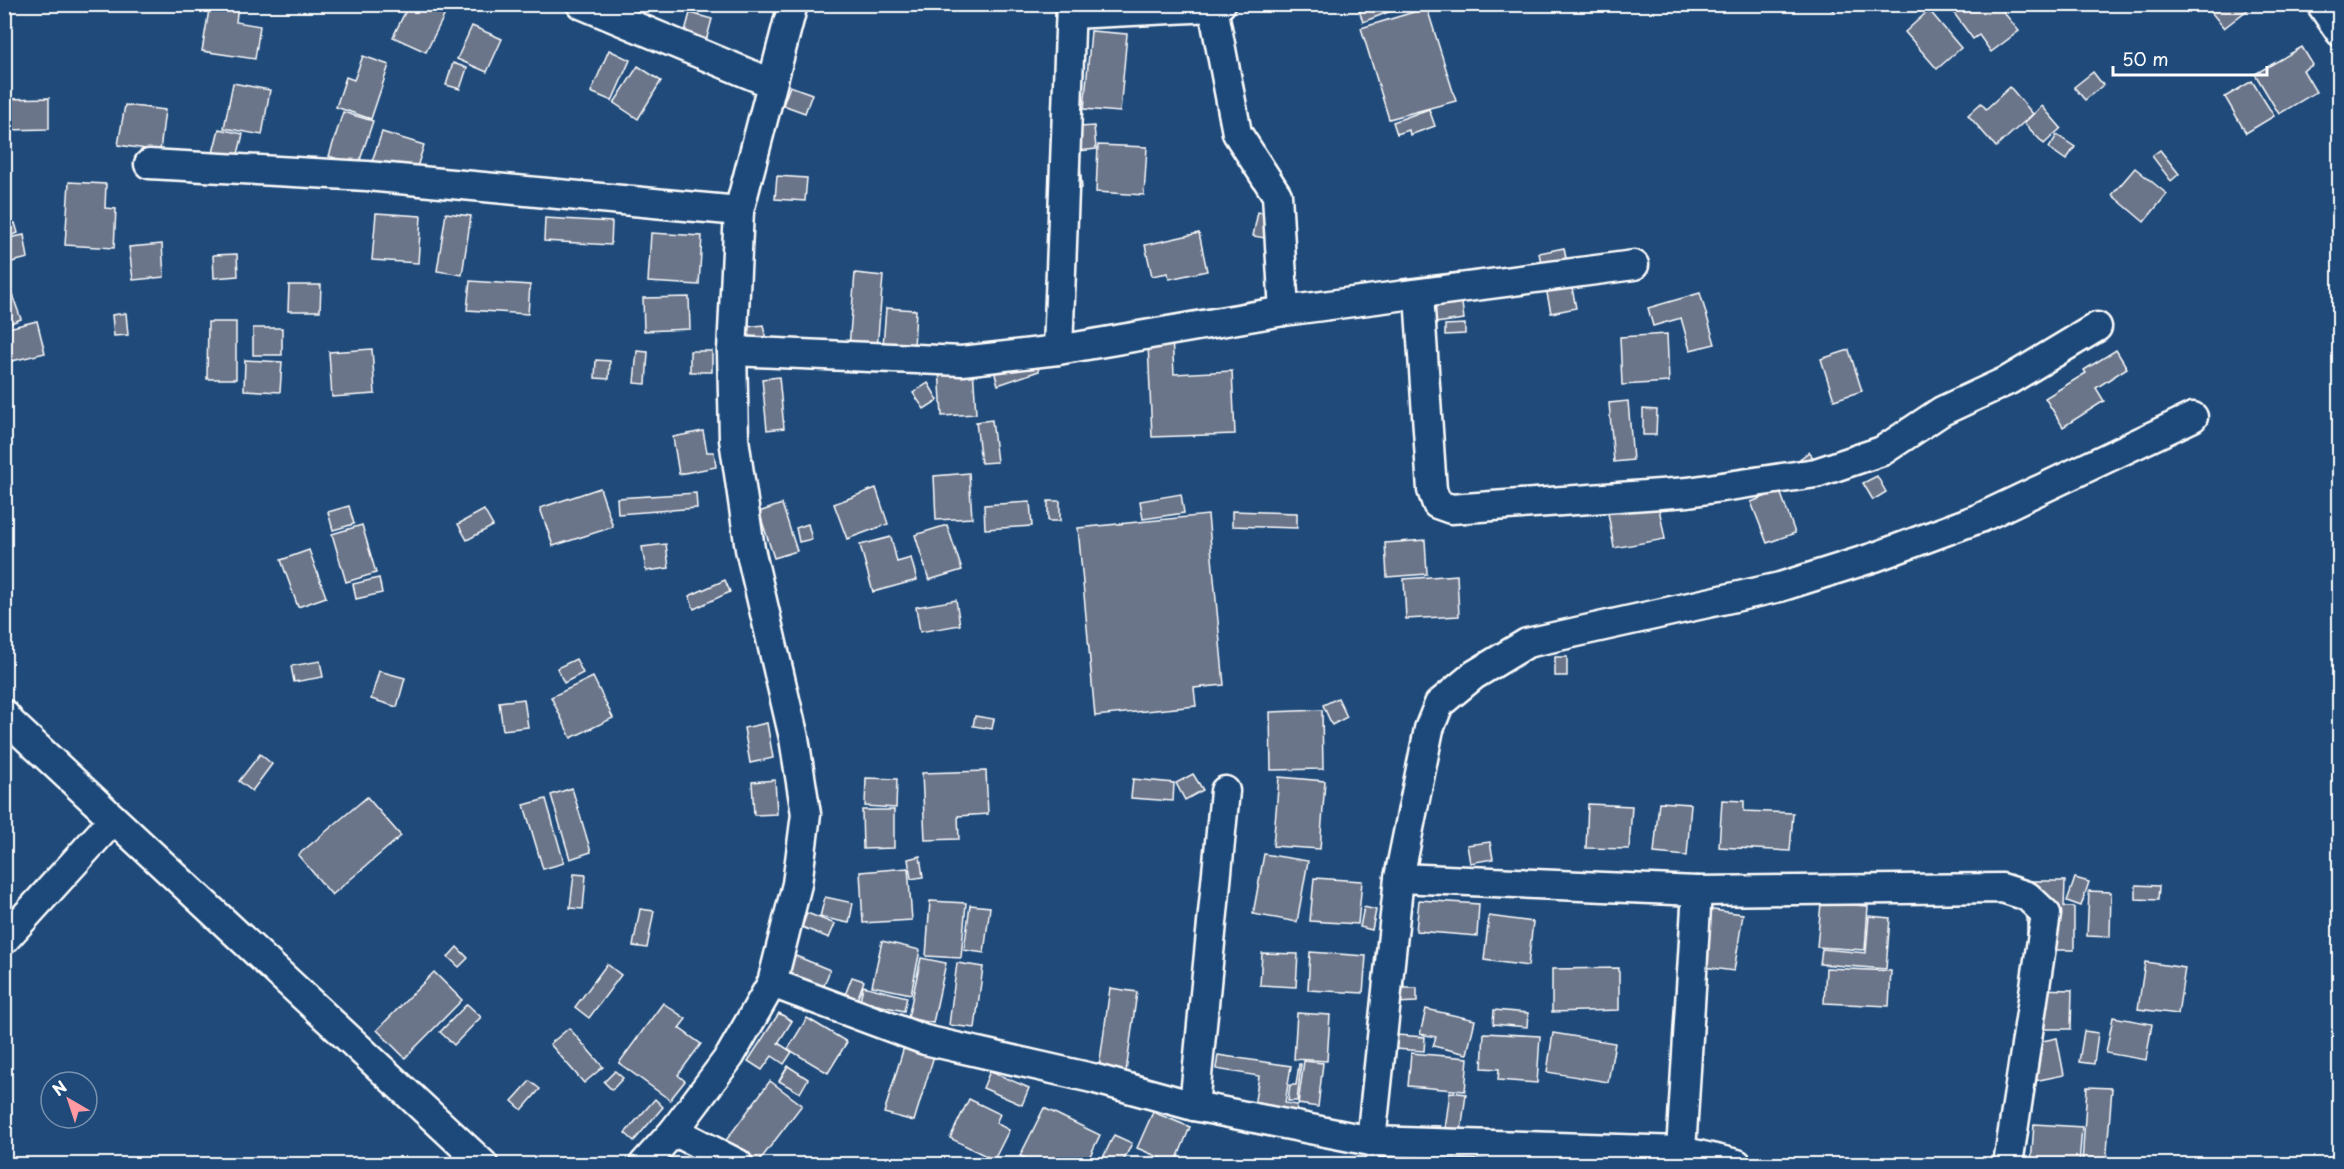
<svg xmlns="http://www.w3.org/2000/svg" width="2344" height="1169" viewBox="0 0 2344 1169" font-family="'Playpen Sans',sans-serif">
<rect width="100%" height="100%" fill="#1f4a7a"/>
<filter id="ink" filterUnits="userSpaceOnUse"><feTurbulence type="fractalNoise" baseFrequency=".0167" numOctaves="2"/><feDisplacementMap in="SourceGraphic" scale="12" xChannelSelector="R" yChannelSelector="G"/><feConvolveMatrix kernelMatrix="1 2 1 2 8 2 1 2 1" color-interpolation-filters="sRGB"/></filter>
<g filter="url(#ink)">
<!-- building -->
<g fill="#6a748a" stroke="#fff" stroke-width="1.5">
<path d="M210 4H238L236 22 260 26 255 59 202 51Z"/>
<path d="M409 4H450L426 52 393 37Z"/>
<path d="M1357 4H1416L1397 12 1396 9 1363 22Z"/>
<path d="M1822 4H1837L1834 11Z"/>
<path d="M1997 4 2019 31 1991 52 1979 35 1973 39 1948 5Z"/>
<path d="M2211 4H2255L2224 28 2207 7Z"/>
<path d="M1427 8 1456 101 1389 119 1361 28Z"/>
<path d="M1929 10 1961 48 1937 69 1905 32Z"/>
<path d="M690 13 712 19 706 41 684 35Z"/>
<path d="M472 26 502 39 487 72 457 59Z"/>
<path d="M1091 31 1127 34 1120 112 1084 109Z"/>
<path d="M2302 47 2313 65 2303 70 2316 92 2279 114 2255 74Z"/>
<path d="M609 50 630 60 612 101 591 92Z"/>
<path d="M363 56 389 65 371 119 336 107 346 77 354 80Z"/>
<path d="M453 63 467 68 460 89 446 85Z"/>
<path d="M638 66 661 81 638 119 614 103Z"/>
<path d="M2093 72 2103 85 2085 100 2074 87Z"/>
<path d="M2252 81 2274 116 2246 133 2225 97Z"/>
<path d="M233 83 270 90 262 135 224 128Z"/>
<path d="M790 86 812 94 805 113 783 105Z"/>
<path d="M2010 87 2033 114 1996 147 1968 115 1981 103 1986 109Z"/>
<path d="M49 98V129L7 130V99Z"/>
<path d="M125 105 165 110 160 151 118 145Z"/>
<path d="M2042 106 2061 128 2044 144 2024 123Z"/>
<path d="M1429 109 1435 126 1410 135 1409 130 1397 134 1393 122Z"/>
<path d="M343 112 373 121 358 166 329 156Z"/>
<path d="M1094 126 1096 149 1079 151 1082 188 1072 189 1066 128Z"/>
<path d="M219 129 243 134 236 162 212 157Z"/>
<path d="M382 132 424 145 411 186 368 173Z"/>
<path d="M2057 135 2075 147 2066 160 2049 148Z"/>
<path d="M1098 145 1147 147 1144 195 1096 192Z"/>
<path d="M2160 150 2179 174 2171 181 2152 156Z"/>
<path d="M2135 168 2167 194 2144 222 2112 195Z"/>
<path d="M777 176 807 178 805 201 775 199Z"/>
<path d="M69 182 106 184 105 208 116 209 114 248 65 245Z"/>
<path d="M1258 212 1270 214 1265 238 1253 236Z"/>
<path d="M376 213 421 216 418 263 372 260Z"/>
<path d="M446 213 471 216 462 275 437 271Z"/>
<path d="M545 218 612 222 611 245 544 241Z"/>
<path d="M15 223 18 233 4 238V226Z"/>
<path d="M651 233 702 236 699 285 648 282Z"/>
<path d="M1199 233 1207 271 1169 279 1168 273 1152 276 1145 245Z"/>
<path d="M24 235 28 258 4 264V239Z"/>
<path d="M162 244 164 277 133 280 129 247Z"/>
<path d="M1564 248 1576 308 1551 313 1539 253Z"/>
<path d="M237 254 238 276 214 278 213 255Z"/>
<path d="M1458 272 1464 319 1407 327 1401 279Z"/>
<path d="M855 273 883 276 877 349 849 347Z"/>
<path d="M470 281 530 285 528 314 467 310Z"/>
<path d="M289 285H321L320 311H288Z"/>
<path d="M1700 293 1715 344 1690 350 1681 318 1653 326 1648 308Z"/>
<path d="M12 294 21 319 4 326V296Z"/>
<path d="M689 297 690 329 644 331 643 298Z"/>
<path d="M886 308 916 310 914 348 883 346Z"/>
<path d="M126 313 128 335 114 336 112 315Z"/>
<path d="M1171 318 1174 374 1232 371 1235 434 1152 437 1147 320Z"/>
<path d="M37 321 45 353 4 363V329Z"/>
<path d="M208 322H236V379H207Z"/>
<path d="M1465 324V334L1445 335V325Z"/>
<path d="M763 325 766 340 749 342 747 327Z"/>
<rect x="253" y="328" width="29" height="27"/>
<path d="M1667 334 1669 382 1622 385 1620 337Z"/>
<path d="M372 349 375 394 332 397 329 352Z"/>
<path d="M1849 350 1862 391 1834 400 1821 359Z"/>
<path d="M2116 350 2127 368 2096 388 2104 401 2063 427 2045 398 2086 373 2084 370Z"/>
<path d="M637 351 648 352 646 384 634 383Z"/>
<rect x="690" y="351" width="22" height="21"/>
<path d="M1033 354 1039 371 998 385 993 367Z"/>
<path d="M245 360 282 362 280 392 244 390Z"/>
<path d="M596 360 610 361 609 379 595 378Z"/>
<path d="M973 367 976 414 942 416 939 369Z"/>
<path d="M779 377 784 428 767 430 762 379Z"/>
<path d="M928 383 938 400 924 409 913 393Z"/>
<path d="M1628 401 1633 460 1614 462 1609 403Z"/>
<path d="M1643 409 1657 410 1656 435H1643Z"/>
<path d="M992 420 997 462 981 463 976 422Z"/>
<path d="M703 431 707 452H714L716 467 679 474 673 437Z"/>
<path d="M1809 452 1817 463 1793 464Z"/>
<path d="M969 473 972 518 936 520 934 476Z"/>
<path d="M1877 476 1886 492 1873 500 1863 483Z"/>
<path d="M600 488 613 527 553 546 540 508Z"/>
<path d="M876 488 888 524 847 539 834 504Z"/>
<path d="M1780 491 1795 533 1767 543 1751 502Z"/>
<path d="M696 493 697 508 618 514 617 498Z"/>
<path d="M1181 494 1184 513 1143 519 1140 501Z"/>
<path d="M1657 498 1665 539 1614 548 1607 507Z"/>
<rect x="1048" y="501" width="12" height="20"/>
<path d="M1030 502 1032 526 985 529 984 505Z"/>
<path d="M782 504 797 551 774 558 759 512Z"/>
<path d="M349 506 354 524 333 530 328 512Z"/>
<path d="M484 510 493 526 467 540 458 524Z"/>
<path d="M1232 511 1297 513V528L1232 526Z"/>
<path d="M1208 515 1224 685 1194 688 1196 706 1095 716 1078 528Z"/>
<path d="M808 524 812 539 799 542 796 528Z"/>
<path d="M362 525 376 573 346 582 332 534Z"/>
<path d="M947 525 962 570 929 580 915 535Z"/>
<path d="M891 537 897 562 911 558 917 580 873 592 860 545Z"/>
<path d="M1425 540 1427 574 1387 577 1385 543Z"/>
<path d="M666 544 669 568 646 571 642 547Z"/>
<path d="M309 550 326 597 298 607 281 560Z"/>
<path d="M1457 575 1459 616 1406 619 1404 579Z"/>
<path d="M379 578 382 593 356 599 353 584Z"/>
<path d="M725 580 730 592 694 609 689 596Z"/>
<path d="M956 600 960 625 920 632 916 607Z"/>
<rect x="1555" y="657" width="12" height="19"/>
<path d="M576 659 583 673 564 683 557 668Z"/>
<path d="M320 661 323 677 294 682 291 666Z"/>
<path d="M379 671 405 678 397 707 371 699Z"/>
<path d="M593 677 613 718 571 738 551 697Z"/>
<path d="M1338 698 1347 717 1332 725 1323 705Z"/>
<path d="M524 699 528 727 503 730 499 702Z"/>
<path d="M1322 710 1323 769 1271 770 1270 712Z"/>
<path d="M975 716 994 719 992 729 973 726Z"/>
<path d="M767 723 773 758 750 763 744 728Z"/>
<path d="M260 754 272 764 252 791 239 781Z"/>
<path d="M986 771 988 814 958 816 959 839 925 840 922 773Z"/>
<path d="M1193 774 1203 790 1185 800 1176 783Z"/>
<path d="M1279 777 1325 781 1320 849 1273 846Z"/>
<path d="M866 778 897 779 896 808 865 806Z"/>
<path d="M1133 779 1174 783 1173 801 1131 798Z"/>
<path d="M775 780 777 814 754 815 752 782Z"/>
<path d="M572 788 591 852 570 859 551 795Z"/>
<path d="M367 797 401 836 332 895 298 855Z"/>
<path d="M546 799 564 863 543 869 524 805Z"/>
<path d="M1722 800 1744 801V811L1793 813 1790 851 1719 847Z"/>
<path d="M1659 802 1691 804 1687 856 1654 853Z"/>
<path d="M1588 804 1632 806 1629 849 1586 848Z"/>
<path d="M862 810H894V848L863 849Z"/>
<path d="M1490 842 1493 859 1470 863 1467 845Z"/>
<path d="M1264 854 1308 861 1297 922 1253 914Z"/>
<path d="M920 856 923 877 911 879 908 859Z"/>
<path d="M908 868 912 920 863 923 860 872Z"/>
<path d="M574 874 586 875 583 909 570 908Z"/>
<path d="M1314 878 1362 881 1358 924 1310 921Z"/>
<path d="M2075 878 2089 882 2081 906 2067 901Z"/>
<path d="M2027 881H2065L2064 907H2074V950H2027Z"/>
<path d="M2136 885 2159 886 2158 900 2136 899Z"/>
<path d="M2089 891 2111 892 2110 937 2087 936Z"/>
<path d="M825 897 853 903 849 923 820 917Z"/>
<path d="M1419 900 1479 904 1477 936 1416 931Z"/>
<path d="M930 901 966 903 961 958 926 956Z"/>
<path d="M1821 903 1868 906 1865 950 1817 947Z"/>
<path d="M970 905 990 907 984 953 964 950Z"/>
<path d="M1364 907 1376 910 1372 930 1360 927Z"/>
<path d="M640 909 654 911 647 948 633 946Z"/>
<path d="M1705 909 1743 914 1734 971 1696 966Z"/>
<path d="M807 913 835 924 829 938 802 927Z"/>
<path d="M1489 916 1533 922 1528 966 1484 960Z"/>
<path d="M1869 916 1890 918 1886 969 1820 964 1822 949 1866 953Z"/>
<path d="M882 941 920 950 911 994 872 986Z"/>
<path d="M457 947 468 958 459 967 448 957Z"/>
<path d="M1310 952 1366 956 1363 993 1308 990Z"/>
<path d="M1262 953 1298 954 1296 987 1260 985Z"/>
<path d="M791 954 830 970 821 993 781 978Z"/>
<path d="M921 958 946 963 933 1023 908 1018Z"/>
<path d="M2145 962 2185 968 2178 1014 2138 1009Z"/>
<path d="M957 963 983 967 975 1028 949 1025Z"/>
<path d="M607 964 621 975 589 1018 575 1007Z"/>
<path d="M1403 964 1404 988H1417V1002L1394 1003Z"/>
<path d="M1619 968V1010L1552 1012V969Z"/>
<path d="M1826 968 1891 971 1889 1006 1824 1003Z"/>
<path d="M434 972 462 1000 405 1058 377 1030Z"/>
<path d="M852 977 864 981 857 1000 845 995Z"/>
<path d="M863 986 907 997 904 1011 860 1001Z"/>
<path d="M1110 988 1137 992 1126 1072 1099 1068Z"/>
<path d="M2036 989 2072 990 2071 1029H2036Z"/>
<path d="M663 1003 686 1019 679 1028 701 1044 678 1075 685 1081 670 1100 619 1063Z"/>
<path d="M467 1004 481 1017 454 1045 440 1032Z"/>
<path d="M1426 1009 1475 1020 1467 1054 1433 1046 1436 1037 1420 1034Z"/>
<path d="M1494 1010 1528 1013 1527 1027 1493 1024Z"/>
<path d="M779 1013 792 1021 778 1043 792 1052 784 1064 772 1056 762 1070 748 1061Z"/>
<path d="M1297 1013 1330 1015 1327 1061 1294 1059Z"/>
<path d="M2113 1017 2152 1024 2146 1060 2106 1053Z"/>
<path d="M807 1018 847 1042 828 1073 788 1049Z"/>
<path d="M569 1028 603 1067 584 1083 550 1044Z"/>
<path d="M2084 1031 2098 1033 2094 1064 2079 1062Z"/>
<path d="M1484 1033 1540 1036 1537 1083 1498 1080 1499 1069 1482 1068Z"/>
<path d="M1553 1033 1615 1043 1608 1082 1547 1072Z"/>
<path d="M1396 1035 1425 1037 1424 1051 1395 1049Z"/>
<path d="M907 1037 937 1046 914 1121 884 1113Z"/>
<path d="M2057 1038 2064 1075 2034 1081 2028 1044Z"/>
<path d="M1411 1053 1468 1058 1465 1091 1408 1086Z"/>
<path d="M1218 1055 1291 1066 1285 1103 1297 1105 1294 1124 1252 1118 1259 1076 1216 1069Z"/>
<path d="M1304 1061 1323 1063 1318 1107 1298 1104Z"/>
<path d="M1299 1064H1301L1297 1101H1288L1290 1085H1296Z"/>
<path d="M788 1066 808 1079 800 1093 779 1081Z"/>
<path d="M615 1071 623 1078 612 1090 604 1082Z"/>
<path d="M990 1071 1029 1088 1022 1105 983 1088Z"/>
<path d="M530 1081 540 1089 522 1110 512 1101Z"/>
<path d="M770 1081 802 1105 757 1164H753L724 1143Z"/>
<path d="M2087 1087 2112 1088 2106 1164H2082Z"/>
<path d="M1450 1092 1466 1094 1460 1139 1444 1137Z"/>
<path d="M655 1099 663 1107 634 1141 625 1133Z"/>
<path d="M969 1099 1000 1114 996 1123 1009 1130 994 1160 950 1138Z"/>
<path d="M1044 1108 1100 1135 1086 1164H1037L1020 1156Z"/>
<path d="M1153 1112 1190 1127 1175 1164 1137 1148Z"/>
<path d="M2034 1124 2082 1127 2079 1164H2031Z"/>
<path d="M1419 1125 1440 1126V1138L1419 1137Z"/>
<path d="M1114 1135 1132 1143 1122 1164H1100Z"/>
</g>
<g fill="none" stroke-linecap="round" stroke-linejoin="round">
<!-- minor casing -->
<g stroke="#fff" stroke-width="33">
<g id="minor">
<path d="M581 4 771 83"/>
<path d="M2321 4 2340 32"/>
<path d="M1213 7 1237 133 1277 195 1284 311"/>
<path d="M1071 14 1213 7 1221 4"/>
<path d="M149 164 367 176 739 211"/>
<path d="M1419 295 1432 490 1437 504 1451 509 1688 492 1816 473 1882 451 1942 411 2009 380 2097 327"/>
<path d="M1058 350 1071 4"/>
<path d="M732 351 962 361 1058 350 1284 311 1634 265"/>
<path d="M4 714 11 723 483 1164"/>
<path d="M1399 878 1697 891 2002 888 2027 896 2046 914 2008 1164"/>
<path d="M4 940 113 820"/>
<path d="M772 983 925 1040 1092 1078 1194 1106 1371 1141 1681 1151 1737 1164"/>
<path d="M1194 1106 1225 791"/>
<path d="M674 1131 738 1164"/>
<path d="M1371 1141 1399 878 1429 729 1439 704 1474 675 1527 643 1780 587 1875 557 1980 518 2193 417"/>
<path d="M1681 1151 1697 891"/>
<path d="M644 1164 674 1131 730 1056 772 983 797 884 806 814 794 738 750 549 734 439 732 351 739 211 793 4"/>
</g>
</g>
<!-- minor -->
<use href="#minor" stroke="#1f4a7a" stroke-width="28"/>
</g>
</g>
<!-- margin -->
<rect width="2344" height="1169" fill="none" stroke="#1f4a7a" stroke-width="24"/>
<rect x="12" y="12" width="2320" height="1145" fill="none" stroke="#fff" stroke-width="2" filter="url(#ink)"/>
<!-- north arrow -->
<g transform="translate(69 1100) rotate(321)"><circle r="28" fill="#1f4a7a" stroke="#7992af" stroke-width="1.5"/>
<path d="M0-4.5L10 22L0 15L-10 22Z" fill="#ff9aa2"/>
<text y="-9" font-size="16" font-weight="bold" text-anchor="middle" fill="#ffffff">N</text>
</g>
<!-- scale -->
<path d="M2113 66v9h154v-9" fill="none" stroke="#ffffff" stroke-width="3"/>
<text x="2122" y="66" font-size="18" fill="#ffffff" stroke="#1f4a7a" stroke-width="4.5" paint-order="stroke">50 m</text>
</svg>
